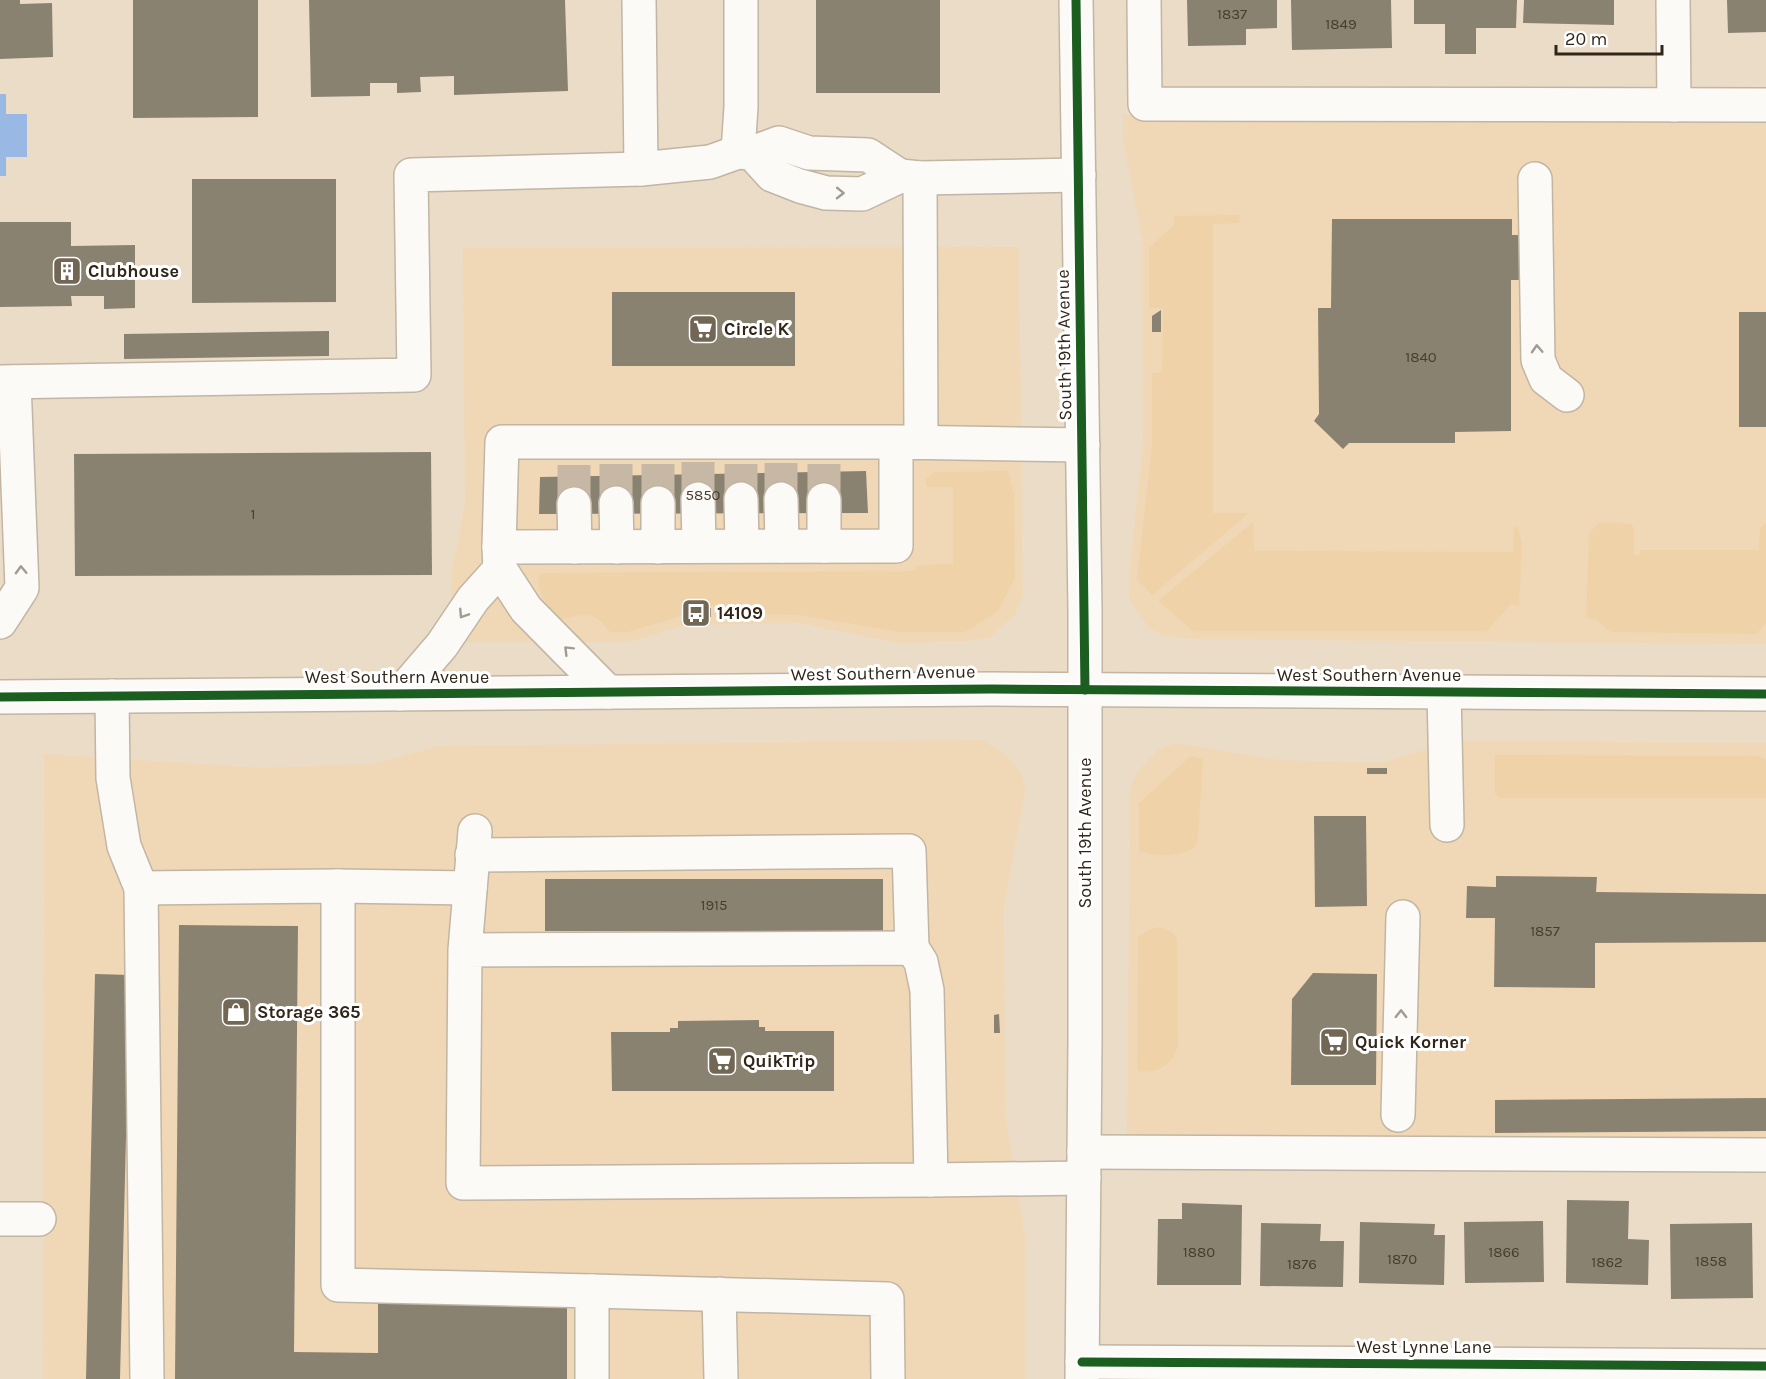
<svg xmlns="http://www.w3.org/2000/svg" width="1766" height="1379" viewBox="0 0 1766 1379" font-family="Karla,sans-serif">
<rect width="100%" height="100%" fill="#ebdcc7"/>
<!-- built -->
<g fill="#f0d8b6">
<path d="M1123 115 1766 119V644L1190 639 1163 635 1150 629 1129 599V574L1143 445 1142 238 1123 140Z"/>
<path d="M1019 247 1023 595 1014 616 989 638 965 641 898 643 799 623 687 625 628 642H449L452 572 465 503 463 248Z"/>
<path d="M982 740 1006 755 1023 776 1025 791 1004 908 1005 1113 1026 1243V1379H43L44 754 260 768 372 764 441 746Z"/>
<path d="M1455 741 1766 743V1144L1127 1139 1130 793 1133 780 1145 763 1158 750 1176 743 1279 760 1381 763Z"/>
</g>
<!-- green -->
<g fill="#efd2a8">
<path d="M1237 215 1240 218 1239 223 1213 224V513H1249L1152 595 1137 579 1152 446V373L1162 372 1163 308H1149V248L1174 225V216Z"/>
<path d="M1008 471 1014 495 1015 578 998 611 965 632H900L799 615 744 614V606H688V614L628 632H610C591 608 585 615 558 620 549 607 536 593 539 576L543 573 912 571 920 565 953 564V487H929L926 486V479L934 472Z"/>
<path d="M1253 522 1254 551 1513 552 1514 527H1517L1522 543 1519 606 1511 604 1487 631H1193L1158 601Z"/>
<path d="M1600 522 1631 524 1634 528V555H1640V550H1759L1760 528 1766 523V623L1756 634 1611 632 1595 619 1586 618 1589 537 1591 531Z"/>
<path d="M1495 755 1759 756 1766 760V798H1499L1495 794Z"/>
<path d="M1191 756 1203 759 1198 839 1195 847C1179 857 1157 857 1139 851V803Z"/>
<path d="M1160 927 1174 934 1177 941 1178 1046C1173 1063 1158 1075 1139 1071L1137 1067 1138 937 1151 929Z"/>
</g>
<!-- water -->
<path fill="#99b8e3" d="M0 94H6V114H27V157H6V176H0Z"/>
<!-- building -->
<g fill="#8a8271">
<path d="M0 0H20V4L52 3 53 57 0 59Z"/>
<path d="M133 0H258V117L133 118Z"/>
<path d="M309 0H565L568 91 454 95V76L420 77 421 92 397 93V83H370V96L311 97Z"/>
<rect x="816" y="0" width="124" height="93"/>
<path d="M1187 0H1277V28L1246 29V45L1188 46Z"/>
<path d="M1291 0H1391L1392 48 1292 50Z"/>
<path d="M1414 0H1517L1516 28H1476V54H1445V24H1414Z"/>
<path d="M1524 0H1614V25L1523 23Z"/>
<path d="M1727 0H1766V32L1728 33Z"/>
<path d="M192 179H336V302L192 303Z"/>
<path d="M1332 219H1512V235H1545L1544 280H1511V431L1455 432V443H1349L1343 449 1314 421 1319 414 1318 308H1331Z"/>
<path d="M0 222H71V246L135 245V308L104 309V296H71L72 306 0 307Z"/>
<rect x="612" y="292" width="183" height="74"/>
<path d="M1161 310V332H1152V316Z"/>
<rect x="1739" y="312" width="27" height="115"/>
<path d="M329 331V356L124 359V334Z"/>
<path d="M431 452 432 575 75 576 74 454Z"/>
<path d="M866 471 868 513 539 514 540 477Z"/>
<path d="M689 608H711V617H694Z"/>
<rect x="1367" y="768" width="20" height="6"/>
<path d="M1314 816H1366L1367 906 1315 907Z"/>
<path d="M1496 876 1597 877 1596 892 1766 894V942L1595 943V988L1494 987 1495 918H1466L1467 886 1496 887Z"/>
<rect x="545" y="879" width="338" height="52"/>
<path d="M179 925 298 926 294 1352 378 1353V1301L567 1302V1379H175Z"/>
<path d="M1313 973 1377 974 1376 1085H1291L1292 999Z"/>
<path d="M95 974 130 975 120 1379H86Z"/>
<path d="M999 1014 1000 1033H994V1015Z"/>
<path d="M759 1020V1027H765V1031H834V1091H612L611 1032H670V1028H678V1021Z"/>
<path d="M1766 1098V1131L1495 1133V1100Z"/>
<path d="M1567 1200 1629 1201 1628 1239 1649 1240 1648 1285 1566 1283Z"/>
<path d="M1182 1203 1242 1205 1241 1285H1157L1158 1219H1182Z"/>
<path d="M1543 1221 1544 1282 1465 1283 1464 1222Z"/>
<path d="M1360 1222 1435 1224 1434 1235H1445L1444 1285 1359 1283Z"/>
<path d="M1261 1223 1321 1224 1320 1241H1344L1343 1287 1260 1286Z"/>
<path d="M1752 1223 1753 1298 1671 1299 1670 1224Z"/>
</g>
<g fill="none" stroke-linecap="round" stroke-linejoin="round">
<!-- minor-tunnel -->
<g stroke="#c6b8a4" stroke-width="33" stroke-dasharray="33 16" stroke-linecap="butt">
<path d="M698 462V499"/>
<path d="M781 463V499"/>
<path d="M616 464V503"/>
<path d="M658 464V503"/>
<path d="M741 464V499"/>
<path d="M824 464V500"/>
<path d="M574 465V504"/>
</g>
<!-- minor casing -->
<g stroke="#c1b5a4" stroke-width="36">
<g id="minor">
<path d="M639 0 641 169"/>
<path d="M1144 0 1145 104 1766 105"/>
<path d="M1673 0 1674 105"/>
<path d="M738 152 741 107V0"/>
<path d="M900 176 920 178 1079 175"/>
<path d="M920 178 921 442"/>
<path d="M1535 179 1538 360 1546 379 1567 395"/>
<path d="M0 382 414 375 411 175 641 169 710 162 738 152 752 153 779 143 809 153 868 155 900 176 862 194 826 193 800 186 772 175 752 153"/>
<path d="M896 442H502L499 547 896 546V442L1083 445"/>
<path d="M698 499 699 546"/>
<path d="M741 499 742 546"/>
<path d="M781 499 782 546"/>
<path d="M824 500V546"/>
<path d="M616 503 617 547"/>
<path d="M658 503V547"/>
<path d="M574 504 575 547"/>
<path d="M499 547 500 569 526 609 608 692"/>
<path d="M0 622 22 588 14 382"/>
<path d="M1444 692 1447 825"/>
<path d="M400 694 442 645 473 599 500 569"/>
<path d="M112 696 113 778 124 846 141 888 338 886 470 888"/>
<path d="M472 855 909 851 912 948"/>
<path d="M338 886V1285L592 1291V1379"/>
<path d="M141 888 147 1379"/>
<path d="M465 950 912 948 921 962 927 990 931 1180 463 1183 465 950 475 831"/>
<path d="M1398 1115 1403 917"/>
<path d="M1084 1152 1766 1155"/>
<path d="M931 1180 1084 1178"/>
<path d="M0 1219H39"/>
<path d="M592 1291 887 1299 888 1379"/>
<path d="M719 1294 721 1379"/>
<path d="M1082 1362 1766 1366"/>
</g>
</g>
<!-- major casing -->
<g stroke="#c1b5a4" stroke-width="36">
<g id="major">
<path d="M1076 0 1085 609V1042L1082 1379"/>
<path d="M0 697 992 689 1766 694"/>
</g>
</g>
<!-- minor -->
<use href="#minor" stroke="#fcfaf7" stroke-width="33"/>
<!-- major -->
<use href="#major" stroke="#fcfaf7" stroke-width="33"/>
<!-- cycleway casing -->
<g stroke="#fff" stroke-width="13">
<g id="cycleway">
<path d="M1076 0 1085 690"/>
<path d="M0 697 992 689 1766 694"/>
<path d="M1082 1362 1766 1366"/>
</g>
</g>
<!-- cycleway -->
<use href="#cycleway" stroke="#1b5e20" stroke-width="9"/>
</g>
<!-- one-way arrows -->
<defs><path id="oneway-chevron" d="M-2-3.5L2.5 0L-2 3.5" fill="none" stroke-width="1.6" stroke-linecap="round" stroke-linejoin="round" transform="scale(1.5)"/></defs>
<g stroke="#a19b93">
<use href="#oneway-chevron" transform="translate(840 193) rotate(1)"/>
<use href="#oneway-chevron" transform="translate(1537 349) rotate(-93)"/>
<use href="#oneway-chevron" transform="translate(21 570) rotate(-92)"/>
<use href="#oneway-chevron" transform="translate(463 614) rotate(123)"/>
<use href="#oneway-chevron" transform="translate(568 650) rotate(-135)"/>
<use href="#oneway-chevron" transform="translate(1401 1014) rotate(-89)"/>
</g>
<!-- icons -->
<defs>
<g id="building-square" transform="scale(1.5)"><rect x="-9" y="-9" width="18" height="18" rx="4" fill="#726655" stroke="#fff"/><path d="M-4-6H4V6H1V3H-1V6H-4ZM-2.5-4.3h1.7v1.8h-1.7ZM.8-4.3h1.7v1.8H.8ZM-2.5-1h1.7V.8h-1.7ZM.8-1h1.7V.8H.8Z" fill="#fff"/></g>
<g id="supermarket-square" transform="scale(1.5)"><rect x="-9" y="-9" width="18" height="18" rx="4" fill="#726655" stroke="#fff"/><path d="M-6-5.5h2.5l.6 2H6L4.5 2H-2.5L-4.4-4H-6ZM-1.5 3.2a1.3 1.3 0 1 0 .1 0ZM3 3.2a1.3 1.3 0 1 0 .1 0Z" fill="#fff"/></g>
<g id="bus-square" transform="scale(1.5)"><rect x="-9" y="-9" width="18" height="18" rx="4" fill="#726655" stroke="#fff"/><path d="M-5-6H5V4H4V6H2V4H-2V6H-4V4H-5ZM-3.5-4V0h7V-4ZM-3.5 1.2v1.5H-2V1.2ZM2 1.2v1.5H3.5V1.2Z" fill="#fff"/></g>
<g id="shop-square" transform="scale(1.5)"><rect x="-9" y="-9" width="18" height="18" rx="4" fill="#726655" stroke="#fff"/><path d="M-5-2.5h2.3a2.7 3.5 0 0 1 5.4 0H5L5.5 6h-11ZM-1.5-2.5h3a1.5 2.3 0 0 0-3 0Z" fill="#fff"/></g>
</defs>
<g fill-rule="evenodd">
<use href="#building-square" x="67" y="271"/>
<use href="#supermarket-square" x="703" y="329"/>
<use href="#bus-square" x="696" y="613"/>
<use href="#shop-square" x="236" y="1012"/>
<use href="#supermarket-square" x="1334" y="1042"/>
<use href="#supermarket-square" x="722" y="1061"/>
</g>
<g text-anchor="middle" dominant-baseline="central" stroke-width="6" stroke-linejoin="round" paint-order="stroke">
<!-- number labels -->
<g font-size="15" fill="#473d2e">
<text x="1232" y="14">1837</text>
<text x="1341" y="24">1849</text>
<text x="1421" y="357">1840</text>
<text x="703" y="495">5850</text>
<text x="253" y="514">1</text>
<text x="714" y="905">1915</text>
<text x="1545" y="931">1857</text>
<text x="1199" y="1252">1880</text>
<text x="1504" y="1252">1866</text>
<text x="1402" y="1259">1870</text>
<text x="1711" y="1261">1858</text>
<text x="1607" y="1262">1862</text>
<text x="1302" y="1264">1876</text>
</g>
<!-- poi labels -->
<g font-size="18" font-weight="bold" fill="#312618" stroke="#fff" text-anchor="start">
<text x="88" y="271">Clubhouse</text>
<text x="724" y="329">Circle K</text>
<text x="717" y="613">14109</text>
<text x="257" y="1012">Storage 365</text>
<text x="1355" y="1042">Quick Korner</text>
<text x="743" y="1061">QuikTrip</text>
</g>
<!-- street labels -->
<g font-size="18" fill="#312618" stroke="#fff">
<text transform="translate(1064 345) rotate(-91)">South 19th Avenue</text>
<text transform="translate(883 673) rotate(-1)">West Southern Avenue</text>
<text x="1369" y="675">West Southern Avenue</text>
<text x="397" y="677">West Southern Avenue</text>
<text transform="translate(1085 833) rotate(-90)">South 19th Avenue</text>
<text x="1424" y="1347">West Lynne Lane</text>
</g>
</g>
<!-- scale -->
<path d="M1556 45v9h106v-9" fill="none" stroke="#312618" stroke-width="3"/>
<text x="1565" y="45" font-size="18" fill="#312618" stroke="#ffffff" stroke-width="4.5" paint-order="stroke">20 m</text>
</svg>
